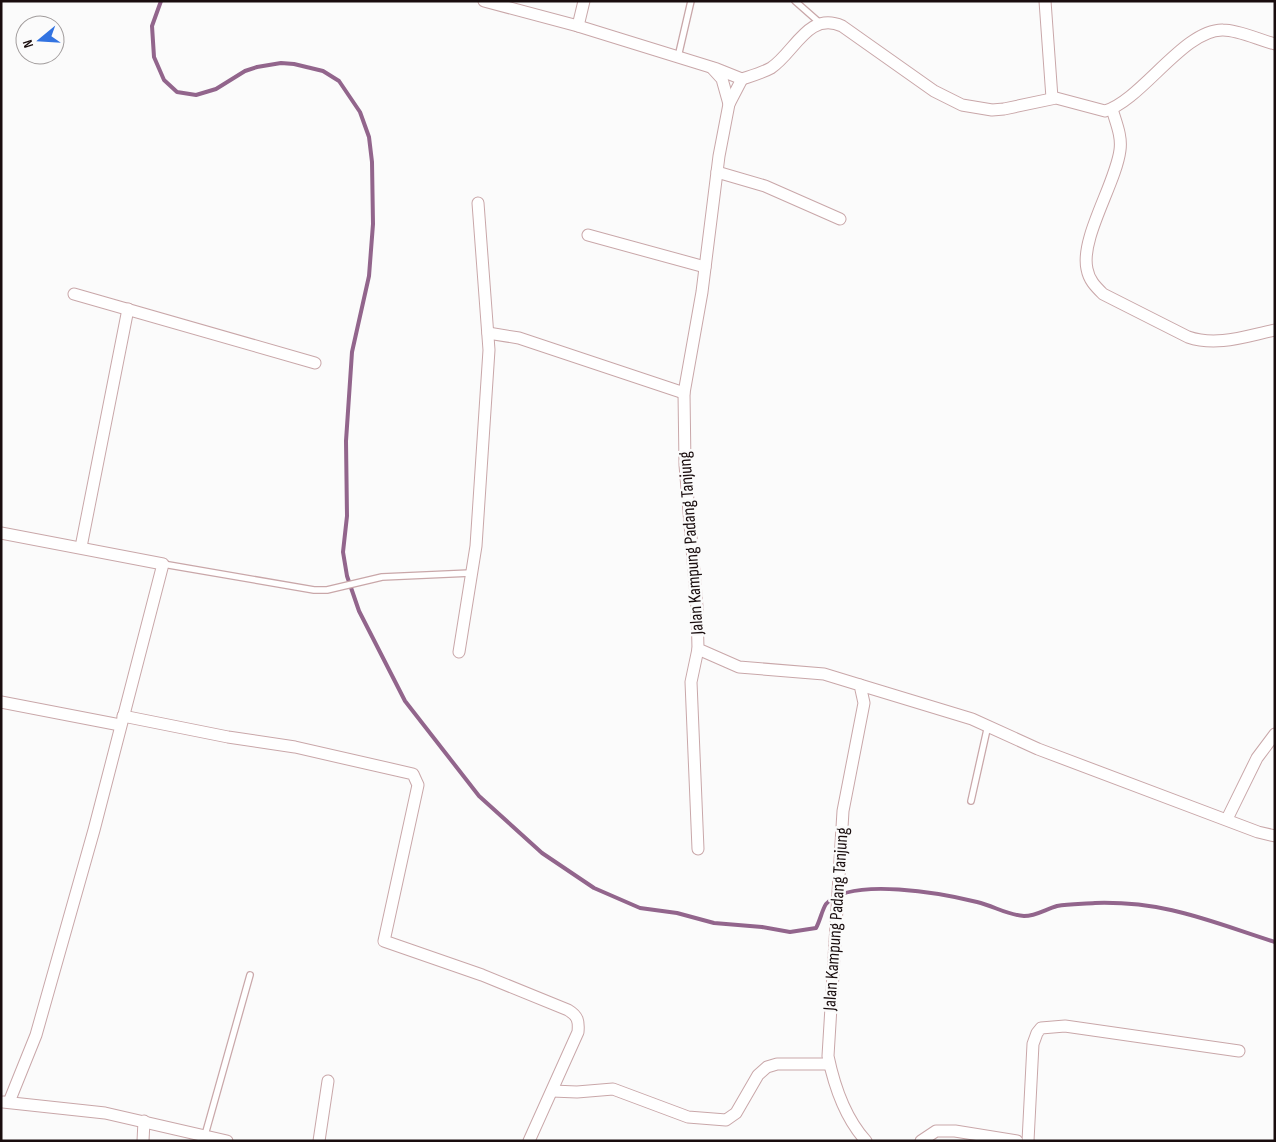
<svg xmlns="http://www.w3.org/2000/svg" width="1276" height="1142" viewBox="0 0 1276 1142" font-family="'Sofia Sans Condensed',sans-serif">
<rect width="100%" height="100%" fill="#fbfbfb"/>
<g fill="none" stroke-linecap="round" stroke-linejoin="round">
<!-- stream -->
<path stroke="#92658c" stroke-width="4" d="M161 1 152 26 154 57 164 80 177 92 196 95 216 89 245 71 257 67 281 63 294 64 323 71 339 81 360 112 369 137 372 162 373 224 369 276 352 352 346 441 347 516 343 552 347 576 359 611 405 701 479 796 542 853 594 888 640 908 677 913 714 923 762 927 790 932 816 928C820 921 822 910 826 904 851 876 945 894 977 902 994 906 1007 915 1024 916 1036 916 1046 909 1057 906 1069 904 1083 904 1095 903 1166 901 1209 921 1275 942"/>
<!-- lane casing -->
<g stroke="#c9a7a9" stroke-width="8">
<g id="lane">
<path d="M795 1 820 23"/>
<path d="M678 57 691 1"/>
<path d="M163 564 314 590H327L382 577 471 573"/>
<path d="M971 801 988 725"/>
<path d="M205 1135 250 975"/>
</g>
</g>
<!-- street casing -->
<g stroke="#c9a7a9" stroke-width="13">
<g id="street">
<path d="M484 1 578 26 717 69 742 79C751 76 762 73 771 68 795 52 808 11 842 26L934 91 962 105 992 110 1004 109 1056 98 1105 111C1142 100 1184 29 1223 30 1239 30 1259 40 1275 44"/>
<path d="M1045 1 1052 98"/>
<path d="M578 26 584 1"/>
<path d="M712 68 722 79 729 104"/>
<path d="M742 79 729 104 719 156 702 292 684 393 685 465 697 607 698 649 739 667 824 674 860 685 864 703 843 811 828 1056C834 1085 846 1119 866 1141"/>
<path d="M1112 109C1116 123 1122 136 1120 150 1116 183 1080 238 1087 269 1089 280 1095 286 1103 294L1188 337C1217 347 1246 336 1275 330"/>
<path d="M717 172 765 186 840 219"/>
<path d="M588 235 705 267"/>
<path d="M74 294 315 363"/>
<path d="M488 333 519 338 684 393"/>
<path d="M1 533 163 564 94 830 36 1035 9 1102"/>
<path d="M81 547 128 309"/>
<path d="M459 652 476 546 489 350 478 203"/>
<path d="M860 685 972 719 1038 749 1258 832 1275 836"/>
<path d="M1 702 120 725"/>
<path d="M123 716 228 737 295 747 413 774 418 785 384 941 482 975 568 1010C578 1016 579 1021 578 1032L529 1141"/>
<path d="M1227 819 1257 758 1275 734"/>
<path d="M698 849 691 682 698 649"/>
<path d="M552 1091 577 1092 613 1089 688 1117 726 1120 736 1113 758 1075 767 1067 777 1064H829"/>
<path d="M3 1102 105 1113 227 1141"/>
<path d="M143 1141 144 1121"/>
<path d="M319 1141 328 1081"/>
<path d="M921 1141 936 1131H955L1017 1141"/>
<path d="M1028 1141 1033 1044 1037 1033 1041 1028 1065 1026 1239 1051"/>
</g>
</g>
<!-- lane -->
<use href="#lane" stroke="#fff" stroke-width="5.5"/>
<!-- street -->
<use href="#street" stroke="#fff" stroke-width="11"/>
</g>
<g text-anchor="middle" dominant-baseline="central" stroke-width="5" stroke-linejoin="round" paint-order="stroke">
<!-- street labels -->
<g font-size="18" fill="#190d0e" stroke="#fbfbfb">
<text transform="translate(691 543) rotate(-94)">Jalan Kampung Padang Tanjung</text>
<text transform="translate(836 919) rotate(-86)">Jalan Kampung Padang Tanjung</text>
</g>
</g>
<!-- border -->
<rect width="1276" height="1142" fill="none" stroke="#190d0e" stroke-width="5"/>
<!-- north arrow -->
<g transform="translate(40 40) rotate(252)"><circle r="24" fill="#fbfbfb" stroke="#a19c9c"/>
<path d="M0-4L9 19L0 12L-9 19Z" fill="#3273e1"/>
<text y="-8" font-size="14" font-weight="bold" text-anchor="middle" fill="#190d0e">N</text>
</g>
</svg>
